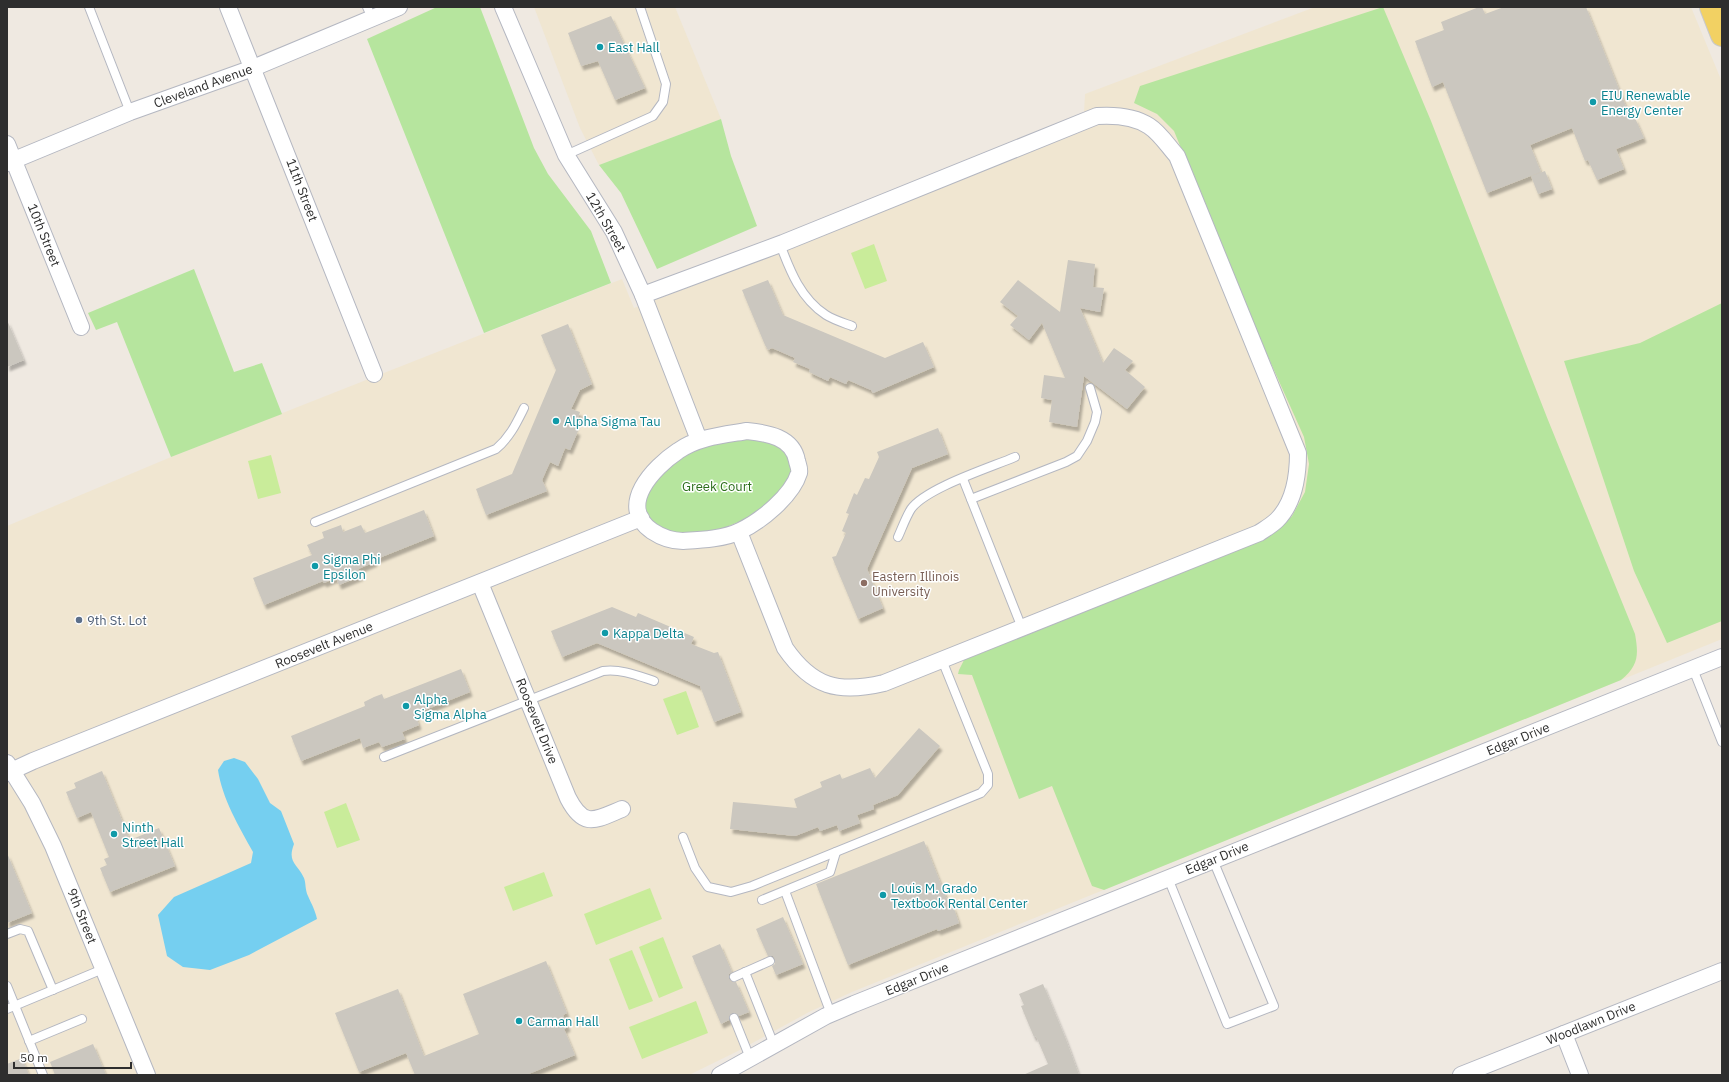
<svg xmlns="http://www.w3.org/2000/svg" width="1729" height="1082" viewBox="0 0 1729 1082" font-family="'IBM Plex Sans',sans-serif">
<defs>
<filter id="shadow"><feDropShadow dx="2.5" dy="4.5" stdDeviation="1" flood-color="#0004"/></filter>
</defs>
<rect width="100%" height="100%" fill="#efe9e1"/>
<!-- education -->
<g fill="#f0e6d1">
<path d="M534 7H675L721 119 599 165 580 128Z"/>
<path d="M1315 7H1691L1722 82V639L852 992 809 1012 736 1052 689 1075H7V526L171 457 622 279 634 308 747 265 1083 131 1085 94Z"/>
</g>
<!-- green -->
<g fill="#b6e59e">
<path d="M437 7H480L534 148 548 174 591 231 611 283 484 333 367 39Z"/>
<path d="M1383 7 1431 121 1548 420 1635 634C1639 656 1638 666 1621 680L1104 890 1092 886 1052 786 1019 799 972 675 958 674 959 670 964 660 1258 542 1274 533 1292 516 1305 492 1309 464 1304 437 1252 321 1174 131 1157 114 1134 103 1140 86Z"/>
<path d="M721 119 731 156 757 226 657 269 621 193 599 165Z"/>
<path d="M194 269 234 372 262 363 282 414 171 457 117 322 96 330 88 313Z"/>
<path d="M1722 303V621L1667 643 1634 571 1564 361 1640 343Z"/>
<path d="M752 437 784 446 792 464V474L776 497 748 518 724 528 696 533 667 532 651 522 645 511 647 490 668 466 700 446Z"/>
</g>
<!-- pitch -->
<g fill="#c9ec9a">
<path d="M874 244 887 281 865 289 851 253Z"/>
<path d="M271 455 281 493 258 499 248 461Z"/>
<path d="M686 691 699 727 677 735 663 699Z"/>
<path d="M346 803 360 840 337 848 324 812Z"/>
<path d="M544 872 553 896 513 911 504 887Z"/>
<path d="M650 888 662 919 596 945 584 914Z"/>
<path d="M663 937 683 988 659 998 639 947Z"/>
<path d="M632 950 653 1001 629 1010 609 959Z"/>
<path d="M696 1001 708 1033 642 1059 629 1027Z"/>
</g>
<!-- water -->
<path fill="#75cff0" d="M234 758 245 762 258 779 270 803 281 811 294 844C287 863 297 863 304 878 306 883 305 890 308 896 312 905 315 910 317 919L249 955 210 970 183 967 167 956 158 915 174 897 251 863 253 852C239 827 222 798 218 770L224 761Z"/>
<!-- building -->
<g fill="#cbc7bf" filter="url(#shadow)">
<path d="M1479 7H1482L1485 14 1504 7H1586L1631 119 1635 118 1644 138 1616 149 1624 169 1597 180 1588 160 1585 161 1572 128 1530 145 1541 172 1487 193 1443 82 1432 87 1415 41 1444 30 1441 22Z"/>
<path d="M611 16 645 88 615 100 598 61 581 66 568 33Z"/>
<path d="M1545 171 1552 189 1538 194 1531 176Z"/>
<path d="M1068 260 1095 264 1093 287 1104 288 1100 312 1080 308 1103 363 1114 348 1133 361 1125 370 1145 387 1127 409 1084 376 1077 427 1049 422 1052 400 1041 398 1044 375 1065 378 1042 323 1029 340 1010 325 1018 316 1000 302 1018 280 1060 312Z"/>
<path d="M768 280 783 315 885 358 923 342 934 367 873 393 871 390 848 380 846 384 830 377 828 381 809 372 810 369 793 362 795 358 772 348 768 350 765 345 742 290Z"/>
<path d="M7 320 24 360 7 367Z"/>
<path d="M568 324 592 384 580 390 571 409 580 412 574 429 578 431 570 450 565 448 558 466 550 462 542 480 547 491 486 515 476 489 512 474 556 370 541 335Z"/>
<path d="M938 428 948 454 912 468 867 569 883 608 858 619 832 557 836 556 846 533 842 531 849 514 846 513 854 493 857 495 865 478 869 479 879 457 877 452Z"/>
<path d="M424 510 434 536 374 560 375 562 358 569 361 576 339 585 336 578 324 583 323 581 264 605 253 578 312 555 307 545 324 538 322 532 341 525 343 532 361 525 365 533Z"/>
<path d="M612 607 636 617 638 613 694 637 691 644 714 653 718 652 741 712 714 722 700 686 597 643 562 657 551 631Z"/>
<path d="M461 669 470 692 415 714 419 725 402 732 405 739 382 747 379 742 363 748 360 738 301 761 291 736 365 706 364 702 374 697 382 694 384 699Z"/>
<path d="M919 728 940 746 898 795 873 805 874 809 857 815 860 823 839 831 837 825 820 831 818 827 795 836 730 829 733 802 797 808 794 799 822 787 820 782 840 774 842 779 870 768 875 778Z"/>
<path d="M102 771 130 840 159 828 175 866 110 892 100 868 107 865 104 859 109 857 91 812 77 818 66 792 76 788 74 783Z"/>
<path d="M924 841 950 907 953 906 959 923 938 931 937 929 848 965 816 884Z"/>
<path d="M7 853 32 913 7 923Z"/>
<path d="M783 917 803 964 776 975 772 966 775 964V959L773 956H768L756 929Z"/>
<path d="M720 944 732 972 729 974V979L731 982H736L749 1012 739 1016 735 1013H732L729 1017V1020L721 1024 692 956Z"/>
<path d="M546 961 567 1013 563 1015 568 1027 564 1029 575 1055 526 1075H415L406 1053 359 1072 335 1013 398 989 424 1056 479 1034 463 994Z"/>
<path d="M1043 984 1065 1037 1079 1075H1023L1048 1064 1036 1036 1034 1037 1021 1006 1024 1005 1019 994Z"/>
<path d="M93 1044 106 1075H55L50 1062Z"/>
<path d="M22 1058 29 1075H7V1064Z"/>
</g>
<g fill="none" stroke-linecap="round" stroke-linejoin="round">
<!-- service casing -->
<g stroke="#b4b7c1" stroke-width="10">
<g id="service">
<path d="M89 7 130 112"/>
<path d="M367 7 372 18"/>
<path d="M566 155 653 116 663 102 666 84 640 7"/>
<path d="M780 244C790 271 801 299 826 315 834 320 844 323 852 326"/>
<path d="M963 479 1022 628"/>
<path d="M971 499 1066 462 1077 456 1087 441 1095 422 1097 412 1090 388"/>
<path d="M315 522 496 449C510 437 516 424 524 408"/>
<path d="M898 537C902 528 906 517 911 509 926 488 989 468 1015 457"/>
<path d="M1693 669 1722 742"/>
<path d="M384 757 603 671C622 669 636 675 654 681"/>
<path d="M683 837 695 868 708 887 731 892 752 886 981 793 988 785V774L942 660"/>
<path d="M1168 878 1227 1024 1274 1006 1213 860"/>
<path d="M785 891 831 1014"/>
<path d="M762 900 830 872 836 852"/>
<path d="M7 934 20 929 28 931 53 990"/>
<path d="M745 972 774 1045"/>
<path d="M734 977 770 961"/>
<path d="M7 986 43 1075"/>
<path d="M7 1009 103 969"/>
<path d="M734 1018 750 1058"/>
<path d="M29 1041 82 1019"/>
</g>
</g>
<!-- minor casing -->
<g stroke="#b4b7c1" stroke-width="18">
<g id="minor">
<path d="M228 7 374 374"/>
<path d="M503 7 566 155 614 232 643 295 699 440"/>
<path d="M7 144 81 327"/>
<path d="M7 163 130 112 253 68 399 7"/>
<path d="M643 295 783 243 1097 116C1113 115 1134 116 1149 126 1160 133 1168 146 1177 156L1298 453C1298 475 1294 503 1277 520 1272 525 1265 529 1259 533L884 683C838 694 812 687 785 648L739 532"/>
<path d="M747 431C767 433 793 437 797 461 798 465 800 469 799 473 792 496 761 521 740 531 724 539 700 540 683 541 672 541 661 537 652 531 616 506 654 467 678 451 698 437 723 435 747 431Z"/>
<path d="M480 583 568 798C584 829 595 820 622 809"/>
<path d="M7 763 32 803 53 846 147 1075"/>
<path d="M7 773 33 761 641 518"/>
<path d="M1564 1034 1580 1075"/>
<path d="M720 1075 826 1016 854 1004 1722 657"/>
<path d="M1461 1075 1722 971"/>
</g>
</g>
<!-- primary casing -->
<g stroke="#c9c9c9" stroke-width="24">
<path id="primary" d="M1711 7 1722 35"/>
</g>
<!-- service -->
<use href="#service" stroke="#fff" stroke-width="8"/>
<!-- minor -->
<use href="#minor" stroke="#fff" stroke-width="16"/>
<!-- primary -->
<use href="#primary" stroke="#f2d163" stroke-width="22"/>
</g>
<!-- markers -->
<g fill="#0f9aa8" stroke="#fff" stroke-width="1.5">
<circle cx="600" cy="47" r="4"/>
<circle cx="1593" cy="102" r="4"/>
<circle cx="556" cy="421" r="4"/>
<circle cx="315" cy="566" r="4"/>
<circle cx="605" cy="633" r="4"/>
<circle cx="406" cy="706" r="4"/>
<circle cx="114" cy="834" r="4"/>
<circle cx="883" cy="895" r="4"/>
<circle cx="519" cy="1021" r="4"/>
</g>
<circle fill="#8d6e63" stroke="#fff" stroke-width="1.5" cx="864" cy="583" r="4"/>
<circle fill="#5c6f8a" stroke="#fff" stroke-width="1.5" cx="79" cy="620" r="4"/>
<g text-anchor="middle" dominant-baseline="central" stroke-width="3" stroke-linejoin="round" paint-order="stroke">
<!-- culture labels -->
<g font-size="13" fill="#0d838f" stroke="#fff" text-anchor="start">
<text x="608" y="47">East Hall</text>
<text x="1601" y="95">EIU Renewable<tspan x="1601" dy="15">Energy Center</tspan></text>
<text x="564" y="421">Alpha Sigma Tau</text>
<text x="323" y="559">Sigma Phi<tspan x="323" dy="15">Epsilon</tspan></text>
<text x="613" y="633">Kappa Delta</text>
<text x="414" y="699">Alpha<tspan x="414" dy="15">Sigma Alpha</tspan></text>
<text x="122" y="827">Ninth<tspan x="122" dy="15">Street Hall</tspan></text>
<text x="891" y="888">Louis M. Grado<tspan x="891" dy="15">Textbook Rental Center</tspan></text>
<text x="527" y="1021">Carman Hall</text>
</g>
<!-- street labels -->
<g font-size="13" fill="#2e2e2e" stroke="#fff">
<text transform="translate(203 86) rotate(-20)">Cleveland Avenue</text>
<text transform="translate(302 190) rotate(69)">11th Street</text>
<text transform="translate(606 222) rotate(60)">12th Street</text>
<text transform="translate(44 235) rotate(68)">10th Street</text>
<text transform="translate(324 645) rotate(-22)">Roosevelt Avenue</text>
<text transform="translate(537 721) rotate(68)">Roosevelt Drive</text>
<text transform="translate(1518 739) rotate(-22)">Edgar Drive</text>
<text transform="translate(1217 858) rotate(-22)">Edgar Drive</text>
<text transform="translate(82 916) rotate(68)">9th Street</text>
<text transform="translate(917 979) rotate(-22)">Edgar Drive</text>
<text transform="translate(1591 1023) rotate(-22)">Woodlawn Drive</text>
</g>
<!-- park labels -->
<g font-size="13" fill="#2c6e1b" stroke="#fff">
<text x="717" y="486">Greek Court</text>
</g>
<!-- education labels -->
<g font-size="13" fill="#785e54" stroke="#fff" text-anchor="start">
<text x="872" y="576">Eastern Illinois<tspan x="872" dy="15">University</tspan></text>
</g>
<!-- service labels -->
<g font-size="13" fill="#4e5e75" stroke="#fff" text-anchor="start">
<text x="87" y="620">9th St. Lot</text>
</g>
</g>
<!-- border -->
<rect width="1729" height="1082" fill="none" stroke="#2e2e2e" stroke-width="16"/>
<!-- scale -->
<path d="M14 1062v6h117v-6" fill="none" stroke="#2e2e2e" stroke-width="2"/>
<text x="20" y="1062" font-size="12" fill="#2e2e2e" stroke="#ffffff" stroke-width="3" paint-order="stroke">50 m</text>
</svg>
